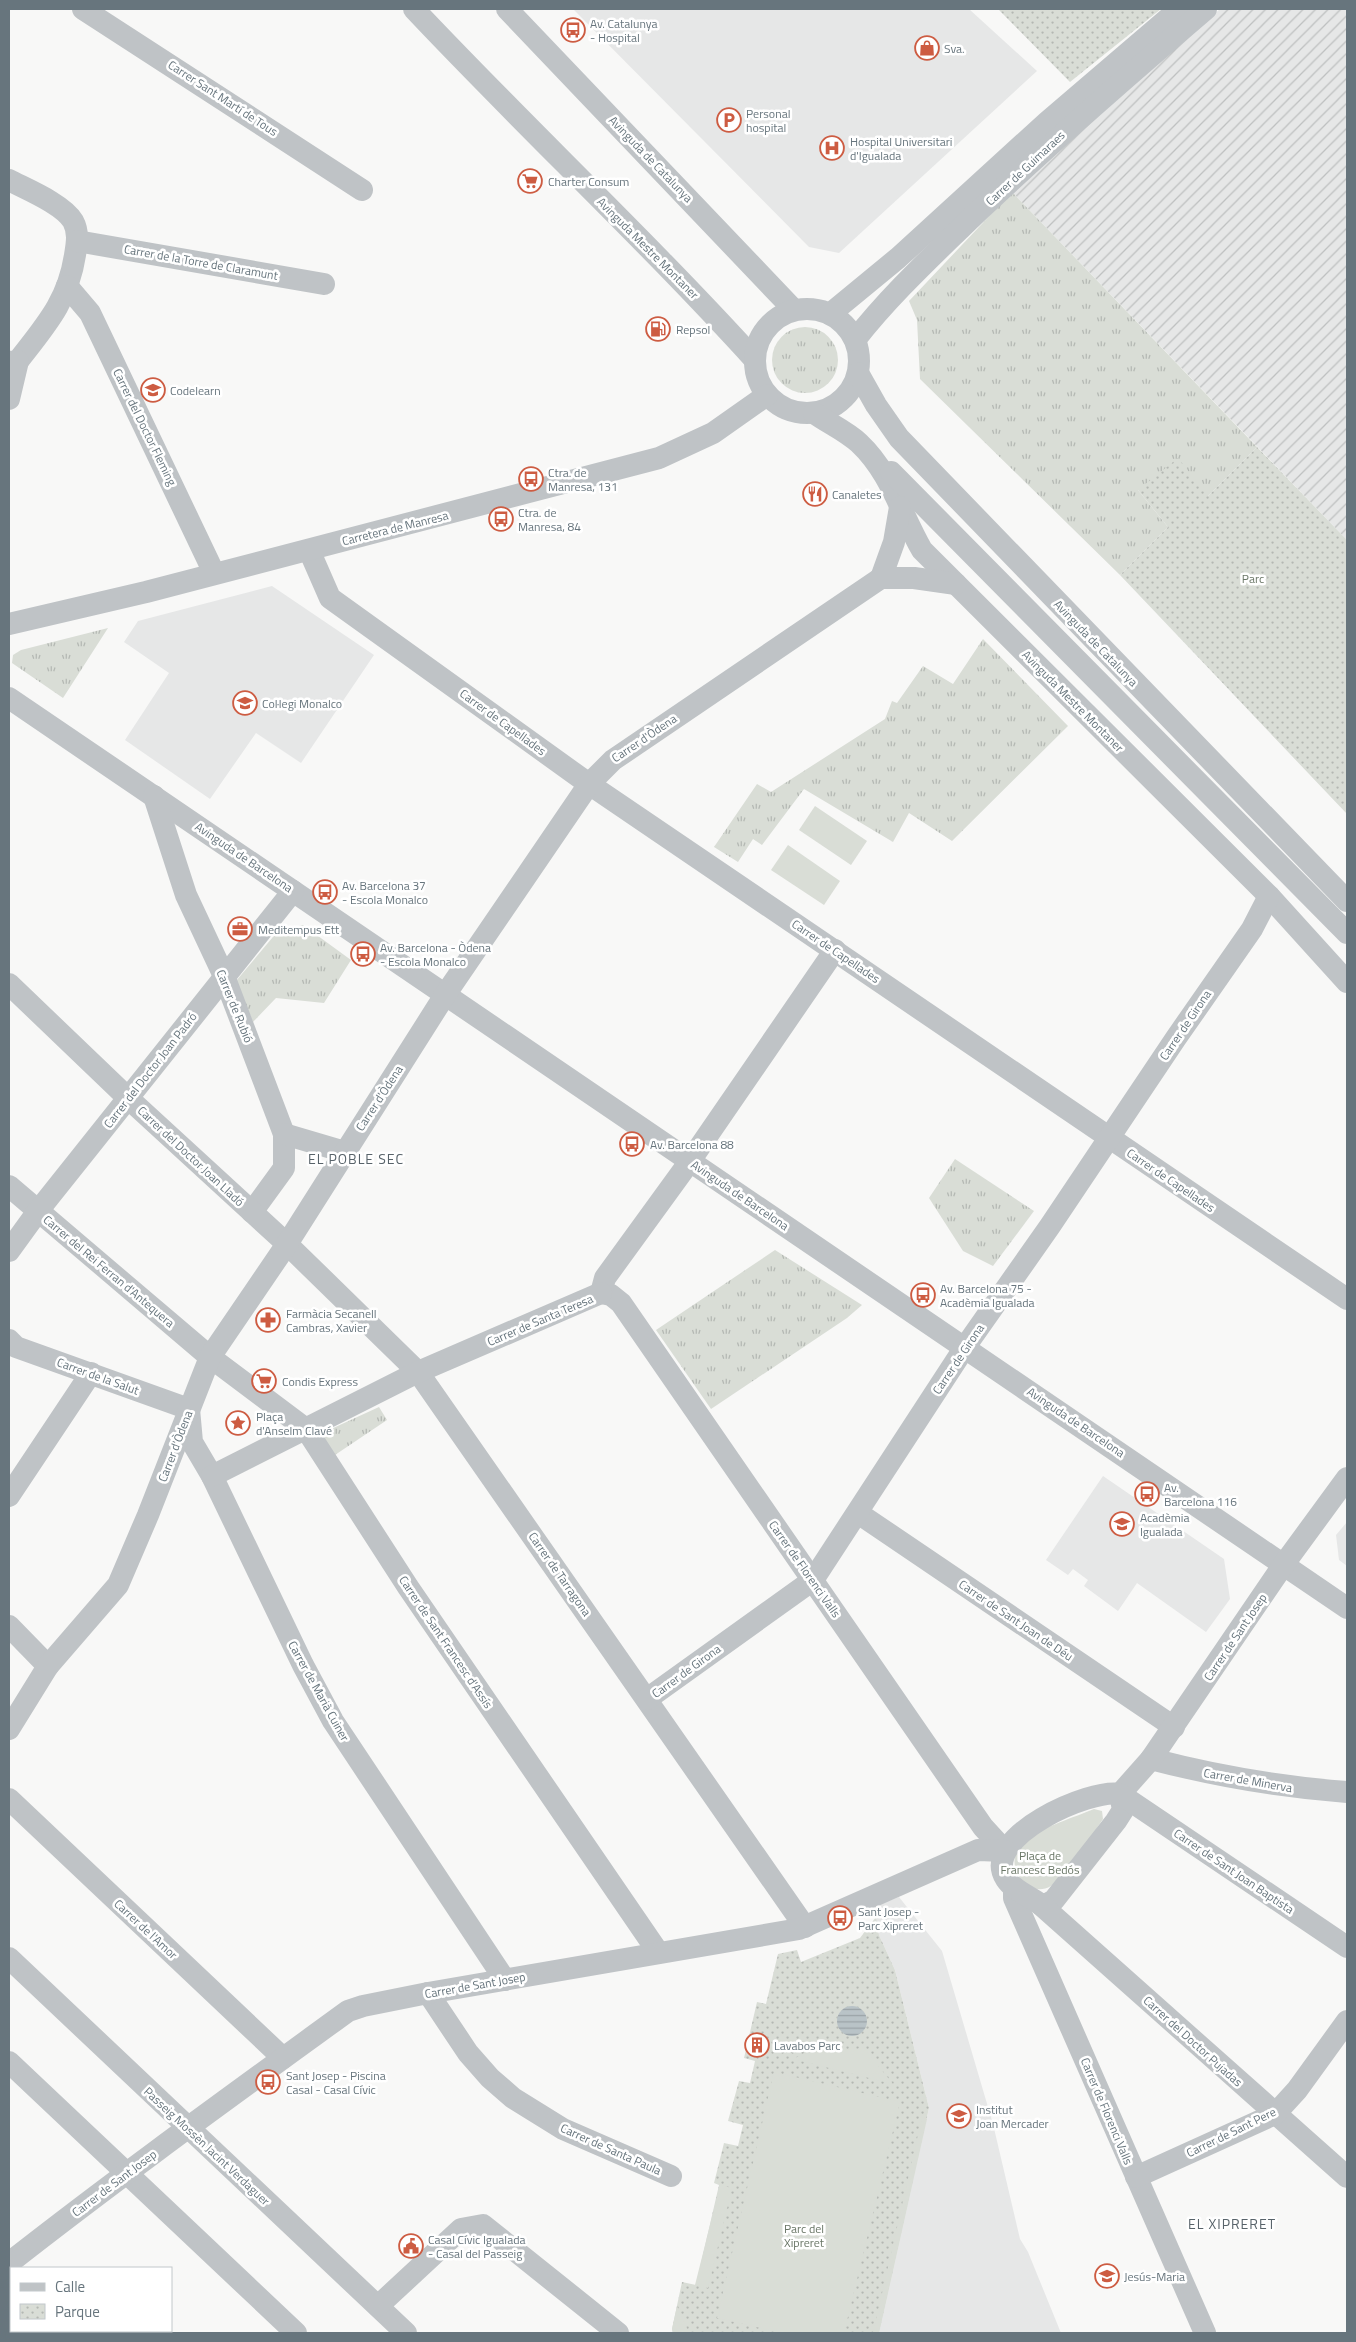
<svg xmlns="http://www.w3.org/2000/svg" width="1356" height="2342" viewBox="0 0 1356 2342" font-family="'Titillium Web',sans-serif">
<defs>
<pattern id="industrial-furrows" width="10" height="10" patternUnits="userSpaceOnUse" patternTransform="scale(1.25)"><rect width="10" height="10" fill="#e6e7e7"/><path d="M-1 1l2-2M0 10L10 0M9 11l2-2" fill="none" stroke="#bec0c0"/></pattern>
<pattern id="grass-tufts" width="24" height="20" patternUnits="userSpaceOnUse" patternTransform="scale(1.25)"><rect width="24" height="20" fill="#d9ddd6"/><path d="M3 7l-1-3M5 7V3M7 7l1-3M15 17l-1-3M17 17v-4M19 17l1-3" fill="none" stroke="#b4b8b3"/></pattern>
<pattern id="park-dots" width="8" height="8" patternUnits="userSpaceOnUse" patternTransform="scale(1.25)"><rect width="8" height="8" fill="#d9ddd6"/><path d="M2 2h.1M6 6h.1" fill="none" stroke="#b4b8b3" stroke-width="1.8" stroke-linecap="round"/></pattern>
<pattern id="water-rules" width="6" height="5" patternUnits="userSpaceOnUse" patternTransform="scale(1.25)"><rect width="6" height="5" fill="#b9c3c7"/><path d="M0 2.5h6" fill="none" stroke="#9aa3a7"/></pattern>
</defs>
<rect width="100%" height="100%" fill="#f8f8f7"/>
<!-- built -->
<g fill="#e6e7e7">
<path d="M573 9H969L1037 71 839 253 809 247Z"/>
<path d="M272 586 374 655 301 763 256 733 210 799 125 740 169 673 124 642 138 621Z"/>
<path d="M1103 1476 1224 1559 1230 1599 1206 1632 1137 1583 1118 1611 1084 1586 1088 1580 1073 1569 1068 1575 1046 1560Z"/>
<path d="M1347 1522V1566L1339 1560 1336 1535Z"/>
<path d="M899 1897 942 1951 993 2124 1020 2239 1028 2252 1061 2333H879L929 2108 895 1970 879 1935 873 1907Z"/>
</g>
<!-- industrial -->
<path fill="url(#industrial-furrows)" d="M1220 9H1347V540L1012 192Z"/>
<!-- grass -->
<g fill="url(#grass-tufts)">
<path d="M1012 192 1257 447 1208 496 1138 490 1168 527 1120 575 920 379 917 320 909 301Z"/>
<circle cx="805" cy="360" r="33"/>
<path d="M108 628 63 698 12 663 13 655 21 650Z"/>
<path d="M983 639 1068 726 952 841 909 813 893 842 804 789 762 845 753 839 738 862 714 847 757 784 771 792 885 719 892 701 897 703 923 666 953 684Z"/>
<path d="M303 925 351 960 324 1003 276 998 253 1022 236 981 278 931Z"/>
<path d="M955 1159 1034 1211 993 1266 963 1251 929 1198Z"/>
<path d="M775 1250 862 1305 847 1318 711 1409 656 1330Z"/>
<path d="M379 1407 387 1420 332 1457 318 1435Z"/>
</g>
<!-- park -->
<g fill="url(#park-dots)">
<path d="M998 9H1161L1070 82Z"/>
<path d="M1257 447 1347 540V814L1120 575 1168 527 1138 490 1178 458 1208 496Z"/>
<path d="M876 1917 879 1935 895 1970 929 2108 879 2333H673L672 2329 682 2282 696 2285 719 2185 714 2183 724 2143 738 2146 743 2125 728 2121 739 2081 750 2083 755 2061 744 2058 757 2002 766 2004 778 1954 797 1950 801 1962 860 1938Z"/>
</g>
<!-- garden -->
<g fill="#d9ddd6">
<path d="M815 806 867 841 851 865 799 830Z"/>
<path d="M788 845 840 881 824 905 771 870Z"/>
<path d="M1094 1809 1102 1811 1103 1819C1091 1836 1068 1876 1051 1886 1025 1901 998 1859 1027 1839 1043 1827 1075 1817 1094 1809Z"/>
<path d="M830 2041C841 2050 850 2052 863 2047L893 2084 793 2059Z"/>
<path d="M774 2072 900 2102 844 2333H782L717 2318Z"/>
<path d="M922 2117 927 2119 879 2333H873Z"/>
<path d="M720 2185 732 2188 708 2288 695 2285Z"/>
<path d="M677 2306 689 2333H673L672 2329Z"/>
</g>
<!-- water -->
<circle fill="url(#water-rules)" cx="852" cy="2021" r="15"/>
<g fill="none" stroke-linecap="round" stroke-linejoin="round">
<!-- minor -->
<g stroke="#bfc3c6" stroke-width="22">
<path d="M83 9 362 190"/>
<path d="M414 9C525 127 645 239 755 360"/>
<path d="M507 9 794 310"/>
<path d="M9 180C26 189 63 204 73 221 79 232 77 243 75 255 68 301 46 325 18 361L9 362"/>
<path d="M77 241 324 284"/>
<path d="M67 286 90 313 214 573"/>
<circle cx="807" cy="361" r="52"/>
<path d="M830 314 898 258 1047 122 1179 9"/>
<path d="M855 340C887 299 925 263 962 227 1041 151 1123 80 1206 9"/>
<path d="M858 373 876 405 899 438 1347 901"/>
<path d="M9 399 18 361"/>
<path d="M814 413C828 423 846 431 859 443 891 473 901 514 922 550L1269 896 1347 982"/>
<path d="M891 472 1347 933"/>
<path d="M309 550 330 598 589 784 1347 1299"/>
<path d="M881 578 894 542 900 507"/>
<path d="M9 624 146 592 659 458 713 433 767 395"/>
<path d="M9 698 1347 1608"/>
<path d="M154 796 186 895 224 976 284 1134V1168L252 1212"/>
<path d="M9 984 129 1099 287 1244 418 1372 805 1927"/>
<path d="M284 1134 345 1152"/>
<path d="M9 1186 210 1357 306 1429 408 1587 658 1952"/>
<path d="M9 1251 38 1211 293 891"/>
<path d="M601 1293 611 1295 621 1303 983 1827 1005 1851"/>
<path d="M601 1293 605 1278 690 1161 835 950"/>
<path d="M9 1340 16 1347 189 1409 192 1442 212 1476 303 1665 333 1721 505 1980"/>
<path d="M212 1476 418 1372 601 1293"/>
<path d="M9 1496 91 1373"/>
<path d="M858 1513 1174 1727"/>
<path d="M9 1626 48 1666"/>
<path d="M647 1699 813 1580 965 1347 1050 1226 1176 1038 1252 929 1269 896"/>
<path d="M9 1729 48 1666 118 1585 148 1515 210 1357 287 1244 445 995 589 784 613 760 881 578H914L956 584"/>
<path d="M1151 1759C1216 1776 1280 1787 1347 1792"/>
<path d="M1120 1794 1151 1759 1284 1564 1347 1478"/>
<path d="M9 1799 283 2058"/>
<path d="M1014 1887V1898L1205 2333"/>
<path d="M1040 1904H1047L1054 1900 1116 1821 1123 1810 1120 1794"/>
<path d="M1347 1947 1120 1794C1091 1788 979 1837 1006 1879 1013 1890 1029 1896 1040 1904L1347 2177"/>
<path d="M9 1958 406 2333"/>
<path d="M428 1993 468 2053 490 2078 513 2098 563 2129 671 2176"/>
<path d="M9 2062 296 2333"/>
<path d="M1136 2177 1275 2114 1297 2090 1347 2021"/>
<path d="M9 2263C120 2176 234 2094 348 2011L363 2006 428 1993 799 1929 978 1850 1005 1851"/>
<path d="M9 2303 11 2307"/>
<path d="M378 2306 461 2229 483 2225 618 2333"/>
<path d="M29 2331 31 2333"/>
</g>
</g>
<!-- icons -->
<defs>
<g id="bus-ring" transform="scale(1.25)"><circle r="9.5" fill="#fff" stroke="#cd5c42" stroke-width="1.5"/><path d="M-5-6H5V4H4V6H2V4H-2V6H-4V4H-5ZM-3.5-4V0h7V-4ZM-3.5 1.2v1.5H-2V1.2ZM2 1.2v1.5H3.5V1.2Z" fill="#cd5c42"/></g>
<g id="shop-ring" transform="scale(1.25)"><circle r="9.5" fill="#fff" stroke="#cd5c42" stroke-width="1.5"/><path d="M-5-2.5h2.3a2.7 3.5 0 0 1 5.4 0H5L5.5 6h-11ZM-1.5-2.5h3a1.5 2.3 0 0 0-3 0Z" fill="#cd5c42"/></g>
<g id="parking-ring" transform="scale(1.25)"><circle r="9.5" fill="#fff" stroke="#cd5c42" stroke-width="1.5"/><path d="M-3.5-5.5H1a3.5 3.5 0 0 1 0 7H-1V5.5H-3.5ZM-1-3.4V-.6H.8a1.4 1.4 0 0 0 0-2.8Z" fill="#cd5c42"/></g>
<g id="hospital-ring" transform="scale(1.25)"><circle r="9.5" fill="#fff" stroke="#cd5c42" stroke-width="1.5"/><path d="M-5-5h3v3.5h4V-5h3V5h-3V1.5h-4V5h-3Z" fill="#cd5c42"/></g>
<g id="supermarket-ring" transform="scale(1.25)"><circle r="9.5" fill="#fff" stroke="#cd5c42" stroke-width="1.5"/><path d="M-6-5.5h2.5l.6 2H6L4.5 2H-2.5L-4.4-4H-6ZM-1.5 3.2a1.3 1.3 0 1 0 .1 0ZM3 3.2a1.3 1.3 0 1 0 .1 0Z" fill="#cd5c42"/></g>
<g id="fuel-ring" transform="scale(1.25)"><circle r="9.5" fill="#fff" stroke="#cd5c42" stroke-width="1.5"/><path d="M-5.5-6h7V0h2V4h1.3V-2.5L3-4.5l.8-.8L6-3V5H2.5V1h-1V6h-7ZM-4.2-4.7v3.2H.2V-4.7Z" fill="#cd5c42"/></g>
<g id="school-ring" transform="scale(1.25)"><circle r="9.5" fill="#fff" stroke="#cd5c42" stroke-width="1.5"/><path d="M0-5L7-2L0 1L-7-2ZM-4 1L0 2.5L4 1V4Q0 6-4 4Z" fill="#cd5c42"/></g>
<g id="restaurant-ring" transform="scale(1.25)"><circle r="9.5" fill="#fff" stroke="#cd5c42" stroke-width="1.5"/><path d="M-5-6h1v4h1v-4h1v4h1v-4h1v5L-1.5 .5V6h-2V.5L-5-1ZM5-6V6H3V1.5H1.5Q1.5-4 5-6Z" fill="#cd5c42"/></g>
<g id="office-ring" transform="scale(1.25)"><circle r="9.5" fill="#fff" stroke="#cd5c42" stroke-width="1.5"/><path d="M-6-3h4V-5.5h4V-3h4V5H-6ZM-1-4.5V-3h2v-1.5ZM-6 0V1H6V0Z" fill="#cd5c42"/></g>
<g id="pharmacy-ring" transform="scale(1.25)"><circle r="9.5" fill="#fff" stroke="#cd5c42" stroke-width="1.5"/><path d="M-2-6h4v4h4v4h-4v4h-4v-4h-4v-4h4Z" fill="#cd5c42"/></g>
<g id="sight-ring" transform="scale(1.25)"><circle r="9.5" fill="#fff" stroke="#cd5c42" stroke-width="1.5"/><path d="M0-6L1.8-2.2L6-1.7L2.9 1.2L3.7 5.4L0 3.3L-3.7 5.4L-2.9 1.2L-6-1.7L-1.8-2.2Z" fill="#cd5c42"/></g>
<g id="building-ring" transform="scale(1.25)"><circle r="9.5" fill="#fff" stroke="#cd5c42" stroke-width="1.5"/><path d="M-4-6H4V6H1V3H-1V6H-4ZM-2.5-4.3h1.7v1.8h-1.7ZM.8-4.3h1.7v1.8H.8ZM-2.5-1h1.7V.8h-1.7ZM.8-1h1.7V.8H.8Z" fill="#cd5c42"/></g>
<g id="civic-ring" transform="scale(1.25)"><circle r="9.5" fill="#fff" stroke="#cd5c42" stroke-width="1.5"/><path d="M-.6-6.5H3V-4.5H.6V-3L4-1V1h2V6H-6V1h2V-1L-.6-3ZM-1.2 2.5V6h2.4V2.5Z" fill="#cd5c42"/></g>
</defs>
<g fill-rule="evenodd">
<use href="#bus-ring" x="573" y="30"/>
<use href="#shop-ring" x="927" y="48"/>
<use href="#parking-ring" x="729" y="120"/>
<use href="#hospital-ring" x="832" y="148"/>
<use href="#supermarket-ring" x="530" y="181"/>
<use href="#fuel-ring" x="658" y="329"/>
<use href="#school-ring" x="153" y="390"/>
<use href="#bus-ring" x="531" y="479"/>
<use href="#restaurant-ring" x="815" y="494"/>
<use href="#bus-ring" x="501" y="519"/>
<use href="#school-ring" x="245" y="703"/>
<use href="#bus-ring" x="325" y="892"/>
<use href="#office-ring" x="240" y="929"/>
<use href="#bus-ring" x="363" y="954"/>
<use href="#bus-ring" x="632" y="1144"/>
<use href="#bus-ring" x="923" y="1295"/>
<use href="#pharmacy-ring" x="268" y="1320"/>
<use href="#supermarket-ring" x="264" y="1381"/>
<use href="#sight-ring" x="238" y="1423"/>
<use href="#bus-ring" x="1147" y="1494"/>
<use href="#school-ring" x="1122" y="1524"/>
<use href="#bus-ring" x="840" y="1918"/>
<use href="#building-ring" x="757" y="2045"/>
<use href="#bus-ring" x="268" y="2082"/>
<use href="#school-ring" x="959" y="2116"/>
<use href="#civic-ring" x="411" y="2246"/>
<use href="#school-ring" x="1107" y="2276"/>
</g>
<g text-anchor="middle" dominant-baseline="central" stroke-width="5" stroke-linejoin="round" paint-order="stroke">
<!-- poi labels -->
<g font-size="12" fill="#67757d" stroke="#fff" text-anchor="start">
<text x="590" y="23">Av. Catalunya<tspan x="590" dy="14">- Hospital</tspan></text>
<text x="944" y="48">Sva.</text>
<text x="746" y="113">Personal<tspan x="746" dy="14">hospital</tspan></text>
<text x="850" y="141">Hospital Universitari<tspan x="850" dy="14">d'Igualada</tspan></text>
<text x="548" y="181">Charter Consum</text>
<text x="676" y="329">Repsol</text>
<text x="170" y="390">Codelearn</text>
<text x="548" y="472">Ctra. de<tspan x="548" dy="14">Manresa, 131</tspan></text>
<text x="832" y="494">Canaletes</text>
<text x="518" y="512">Ctra. de<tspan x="518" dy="14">Manresa, 84</tspan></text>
<text x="262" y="703">Col·legi Monalco</text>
<text x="342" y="885">Av. Barcelona 37<tspan x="342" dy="14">- Escola Monalco</tspan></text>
<text x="258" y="929">Meditempus Ett</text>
<text x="380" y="947">Av. Barcelona - Òdena<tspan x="380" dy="14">- Escola Monalco</tspan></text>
<text x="650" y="1144">Av. Barcelona 88</text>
<text x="940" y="1288">Av. Barcelona 75 -<tspan x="940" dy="14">Acadèmia Igualada</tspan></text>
<text x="286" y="1313">Farmàcia Secanell<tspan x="286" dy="14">Cambras, Xavier</tspan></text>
<text x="282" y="1381">Condis Express</text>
<text x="256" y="1416">Plaça<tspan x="256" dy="14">d'Anselm Clavé</tspan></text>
<text x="1164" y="1487">Av.<tspan x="1164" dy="14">Barcelona 116</tspan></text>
<text x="1140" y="1517">Acadèmia<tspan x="1140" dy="14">Igualada</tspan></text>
<text x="858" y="1911">Sant Josep -<tspan x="858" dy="14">Parc Xipreret</tspan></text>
<text x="774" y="2045">Lavabos Parc</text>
<text x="286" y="2075">Sant Josep - Piscina<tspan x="286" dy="14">Casal - Casal Cívic</tspan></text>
<text x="976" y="2109">Institut<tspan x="976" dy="14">Joan Mercader</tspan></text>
<text x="428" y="2239">Casal Cívic Igualada<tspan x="428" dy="14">- Casal del Passeig</tspan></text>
<text x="1124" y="2276">Jesús-Maria</text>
</g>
<!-- street labels -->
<g font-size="12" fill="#67757d" stroke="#fff">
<text transform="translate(223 98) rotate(33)">Carrer Sant Martí de Tous</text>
<text transform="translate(651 159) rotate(46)">Avinguda de Catalunya</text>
<text transform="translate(1025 168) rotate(-43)">Carrer de Guimaraes</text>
<text transform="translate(648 248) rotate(45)">Avinguda Mestre Montaner</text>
<text transform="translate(201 262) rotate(10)">Carrer de la Torre de Claramunt</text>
<text transform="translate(145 427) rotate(64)">Carrer del Doctor Fleming</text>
<text transform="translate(395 528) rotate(-14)">Carretera de Manresa</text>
<text transform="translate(1096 643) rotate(46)">Avinguda de Catalunya</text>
<text transform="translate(1073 701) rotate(45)">Avinguda Mestre Montaner</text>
<text transform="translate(503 722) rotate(36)">Carrer de Capellades</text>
<text transform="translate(644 738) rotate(-34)">Carrer d'Òdena</text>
<text transform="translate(244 857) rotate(34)">Avinguda de Barcelona</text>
<text transform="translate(836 951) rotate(34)">Carrer de Capellades</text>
<text transform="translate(235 1006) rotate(68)">Carrer de Rubió</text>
<text transform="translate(1185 1025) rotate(-56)">Carrer de Girona</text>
<text transform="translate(150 1070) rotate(-52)">Carrer del Doctor Joan Padró</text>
<text transform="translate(379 1098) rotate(-57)">Carrer d'Òdena</text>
<text transform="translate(191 1156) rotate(43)">Carrer del Doctor Joan Lladó</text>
<text transform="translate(1171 1180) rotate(34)">Carrer de Capellades</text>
<text transform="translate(740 1195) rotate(34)">Avinguda de Barcelona</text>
<text transform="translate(109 1271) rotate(40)">Carrer del Rei Ferran d'Antequera</text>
<text transform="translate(540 1320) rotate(-23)">Carrer de Santa Teresa</text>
<text transform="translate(958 1359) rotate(-56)">Carrer de Girona</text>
<text transform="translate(98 1376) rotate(20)">Carrer de la Salut</text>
<text transform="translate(1076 1422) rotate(34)">Avinguda de Barcelona</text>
<text transform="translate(175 1446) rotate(-69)">Carrer d'Òdena</text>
<text transform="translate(805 1569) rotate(55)">Carrer de Florenci Valls</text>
<text transform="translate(560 1574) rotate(55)">Carrer de Tarragona</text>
<text transform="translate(1016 1620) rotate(34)">Carrer de Sant Joan de Déu</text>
<text transform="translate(1235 1637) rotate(-56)">Carrer de Sant Josep</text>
<text transform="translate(446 1642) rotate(56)">Carrer de Sant Francesc d'Assís</text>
<text transform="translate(686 1671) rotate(-36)">Carrer de Girona</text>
<text transform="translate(319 1691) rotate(61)">Carrer de Marià Cuiner</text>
<text transform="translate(1248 1780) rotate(10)">Carrer de Minerva</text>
<text transform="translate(1234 1871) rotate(34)">Carrer de Sant Joan Baptista</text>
<text transform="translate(146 1929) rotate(43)">Carrer de l'Amor</text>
<text transform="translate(475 1985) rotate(-10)">Carrer de Sant Josep</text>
<text transform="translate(1193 2041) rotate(42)">Carrer del Doctor Pujadas</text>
<text transform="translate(1107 2111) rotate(67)">Carrer de Florenci Valls</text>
<text transform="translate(1231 2132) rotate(-26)">Carrer de Sant Pere</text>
<text transform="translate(207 2146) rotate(43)">Passeig Mossèn Jacint Verdaguer</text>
<text transform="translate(611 2149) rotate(24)">Carrer de Santa Paula</text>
<text transform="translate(114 2183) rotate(-37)">Carrer de Sant Josep</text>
</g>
<!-- park labels -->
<g font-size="12" fill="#697666" stroke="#fff">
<text x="1253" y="578">Parc</text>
<text x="1040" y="1855">Plaça de<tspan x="1040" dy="14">Francesc Bedós</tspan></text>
<text x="804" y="2228">Parc del<tspan x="804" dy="14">Xipreret</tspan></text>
</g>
<!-- neighbourhood labels -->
<g font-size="14" letter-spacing="1" fill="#58636a" stroke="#fff">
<text x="356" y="1158">EL POBLE SEC</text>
<text x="1232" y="2223">EL XIPRERET</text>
</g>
</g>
<!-- border -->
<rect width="1356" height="2342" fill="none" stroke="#67757d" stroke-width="20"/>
<!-- legend -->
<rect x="10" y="2267" width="162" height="65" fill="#ffffff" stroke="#c2c8cb"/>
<rect x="20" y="2283" width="25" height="8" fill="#bfc3c6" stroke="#c2c8cb"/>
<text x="55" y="2292" font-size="15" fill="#67757d">Calle</text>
<rect x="20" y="2304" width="25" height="15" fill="url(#park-dots)" stroke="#c2c8cb"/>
<text x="55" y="2317" font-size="15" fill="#67757d">Parque</text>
</svg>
